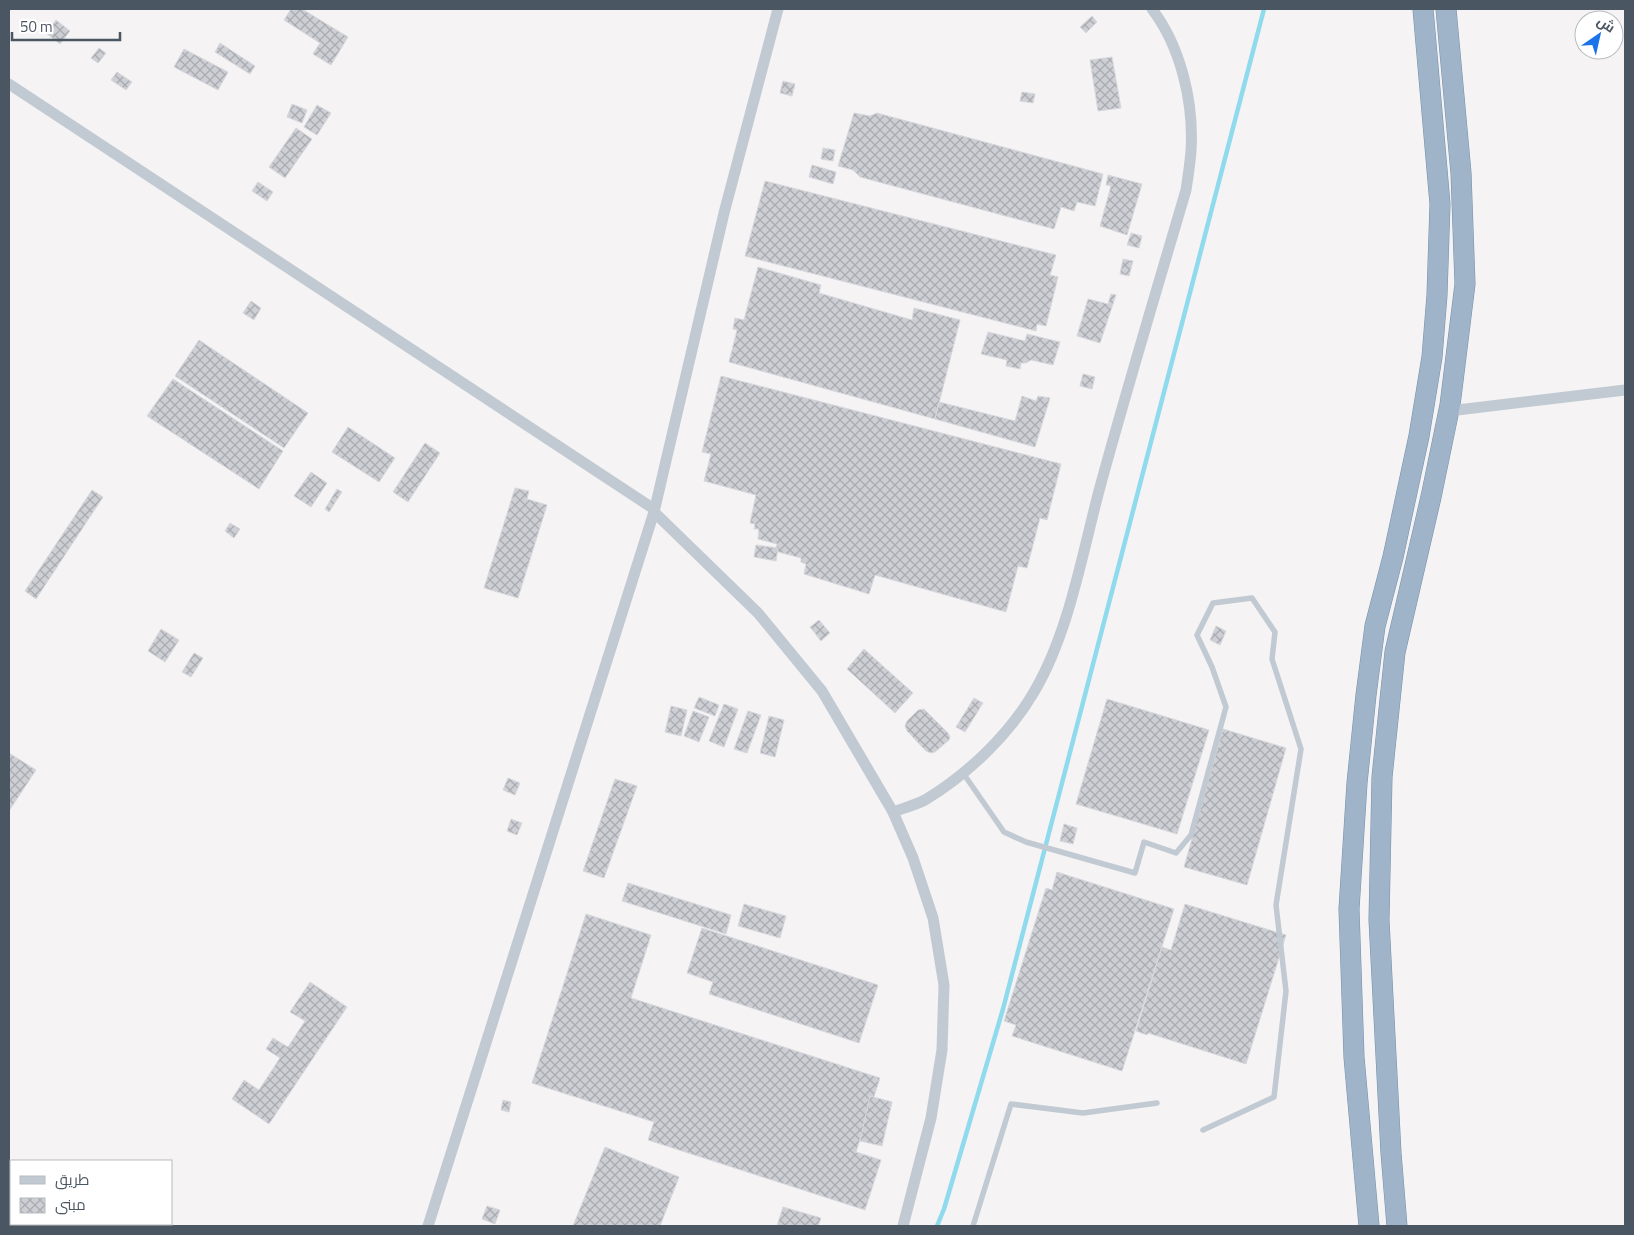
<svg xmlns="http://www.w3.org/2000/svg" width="1634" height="1235" viewBox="0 0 1634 1235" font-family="'Titillium Web',Cairo,sans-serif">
<defs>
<pattern id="building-cross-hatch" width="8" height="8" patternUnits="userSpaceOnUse" patternTransform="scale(1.25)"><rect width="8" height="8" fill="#cdcfd5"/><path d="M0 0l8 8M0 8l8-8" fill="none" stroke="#a8abb0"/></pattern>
</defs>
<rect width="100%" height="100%" fill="#f5f3f3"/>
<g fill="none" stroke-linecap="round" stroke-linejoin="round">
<!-- stream -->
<path stroke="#90daee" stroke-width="4.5" d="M937 1226 944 1209 1003 1009 1264 9"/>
</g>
<!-- building -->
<g fill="url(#building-cross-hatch)" stroke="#d7d9de">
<path d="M291 9H302L348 37 331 65 313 54 320 43 284 20Z"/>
<path d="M1092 16 1097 22 1086 33 1080 27Z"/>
<path d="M56 20 70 31 60 44 46 33Z"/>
<path d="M220 43 255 66 250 74 215 52Z"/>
<path d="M99 48 106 53 98 63 91 58Z"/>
<path d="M184 49 228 72 218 90 174 67Z"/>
<path d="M1112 57 1121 108 1098 111 1090 60Z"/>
<path d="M117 72 132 82 126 90 111 80Z"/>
<path d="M783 81 795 84 792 96 780 93Z"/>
<path d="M1022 92 1035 94 1033 103 1020 101Z"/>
<path d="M292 104 307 110 302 123 287 117Z"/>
<path d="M317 105 331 113 317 135 304 127Z"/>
<path d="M854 113 870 116 877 113 1103 174 1095 206 1077 202 1074 211 1061 207 1054 229 860 177 853 170 838 166Z"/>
<path d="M296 128 312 139 285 178 269 167Z"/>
<path d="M823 148 835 150 833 161 821 159Z"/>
<path d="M812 165 836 172 833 184 809 177Z"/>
<path d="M1108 175 1142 184 1127 235 1100 226 1111 186 1106 185Z"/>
<path d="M765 181 1056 255 1050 275 1058 277 1046 326 1037 324 1036 331 745 256Z"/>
<path d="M258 182 273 192 267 201 252 191Z"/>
<path d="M1131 233 1142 236 1139 248 1127 245Z"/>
<path d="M1123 259 1133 261 1129 276 1120 274Z"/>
<path d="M758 267 821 285 819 293 912 320 914 308 960 320 935 419 729 362 737 330 733 329 735 318 744 320Z"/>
<path d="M1111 294 1116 295 1100 343 1077 336 1088 299 1108 304Z"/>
<path d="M251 301 261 308 254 320 243 313Z"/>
<path d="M988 332 1025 341 1027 334 1060 342 1053 365 1031 360 1026 363H1021L1020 369 1006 366 1007 360 981 354Z"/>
<path d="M199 340 308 413 284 448 175 376Z"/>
<path d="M1083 374 1095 377 1092 389 1080 386Z"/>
<path d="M721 376 1061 464 1047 520 1040 518 1027 568 1018 566 1006 612 875 575 869 594 804 574 806 564 801 562V558L775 551 777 544 758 539 759 529H754L755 524 750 523 756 495 704 481 711 454 702 452Z"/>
<path d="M173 379 283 451 259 489 147 416Z"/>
<path d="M1022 396 1036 401 1038 396 1050 398 1035 447 935 419 939 402 1015 421Z"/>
<path d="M348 427 395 458 379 482 332 452Z"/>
<path d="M425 443 440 453 408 502 393 492Z"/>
<path d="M311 472 327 483 311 507 294 496Z"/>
<path d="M515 488 529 491 527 499 547 505 518 598 484 588Z"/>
<path d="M337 489 342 492 329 512 325 509Z"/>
<path d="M92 490 103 497 36 599 25 591Z"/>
<path d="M230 523 240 529 234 538 225 531Z"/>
<path d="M756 545 778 548 776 561 754 557Z"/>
<path d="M819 620 830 633 821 641 810 627Z"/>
<path d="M1216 626 1226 631 1220 645 1210 640Z"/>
<path d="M161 629 179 640 165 662 148 651Z"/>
<path d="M864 649 913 693 895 713 847 669Z"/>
<path d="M194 653 203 658 191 677 182 672Z"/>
<path d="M699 697 719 705 715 716 694 708Z"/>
<path d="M974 698 983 703 965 732 956 727Z"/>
<path d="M1107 699 1209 730 1177 834 1076 804Z"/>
<path d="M724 704 738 709 724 747 709 741Z"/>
<path d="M671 706 687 710 681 736 665 732Z"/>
<path d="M924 709 948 733 950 737 949 740 935 752 931 753 926 751 907 731 905 726 907 721 918 710Z"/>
<path d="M693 711 709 717 699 742 684 736Z"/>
<path d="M748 711 761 715 747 753 734 749Z"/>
<path d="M769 716 784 720 775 757 760 753Z"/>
<path d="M1223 729 1286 748 1247 885 1184 867Z"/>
<path d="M9 753 36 770 9 811Z"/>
<path d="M508 778 520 783 515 795 503 790Z"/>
<path d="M615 779 637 786 604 878 583 871Z"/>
<path d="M511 819 522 823 517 835 507 831Z"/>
<path d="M1064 824 1077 828 1073 844 1060 841Z"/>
<path d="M1057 872 1174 909 1122 1071 1012 1036 1016 1025 1004 1021 1046 888 1052 890Z"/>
<path d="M628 883 731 915 726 934 622 901Z"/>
<path d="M744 904 786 916 780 938 738 926Z"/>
<path d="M1185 904 1286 935 1246 1064 1148 1033 1147 1035 1136 1031 1162 947 1171 950Z"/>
<path d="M586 914 651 935 631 998 880 1078 856 1152 881 1160 865 1210 648 1140 654 1122 532 1083Z"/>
<path d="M702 928 878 985 859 1043 709 994 713 982 687 973Z"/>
<path d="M310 982 347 1007 269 1124 232 1099 244 1080 259 1090 280 1058 266 1049 273 1038 288 1047 305 1021 290 1012Z"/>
<path d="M870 1096 892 1102 882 1146 860 1141Z"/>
<path d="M503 1100 511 1102 509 1112 501 1110Z"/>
<path d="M605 1147 679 1177 660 1226H573Z"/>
<path d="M487 1206 500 1210 495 1224 482 1219Z"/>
<path d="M783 1207 821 1218 818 1226H777Z"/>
</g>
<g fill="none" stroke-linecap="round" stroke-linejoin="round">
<!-- trunk casing -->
<g stroke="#7690ad" stroke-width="21">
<g id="trunk">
<path d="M1369 1226 1354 1057 1349 909 1357 783 1366 695 1375 626 1393 557 1419 436 1432 357 1437 295 1440 204 1423 9"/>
<path d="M1397 1226 1391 1153 1379 920 1382 777 1395 652 1431 497 1450 405 1465 284 1461 173 1446 9"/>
</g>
</g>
<!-- service -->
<g stroke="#c1cad2" stroke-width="5.5">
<path d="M963 773 1004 832 1026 842 1135 873 1144 842 1176 853 1191 835 1226 707 1212 667 1197 635 1213 603 1252 598 1275 632 1272 659 1301 749 1276 905 1286 991 1274 1097 1203 1130"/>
<path d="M973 1226 1011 1104 1083 1113 1157 1103"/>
</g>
<!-- minor -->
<g stroke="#c1cad2" stroke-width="11">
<path d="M9 84 654 509"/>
<path d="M1449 411 1625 390"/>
<path d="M654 512 758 613 822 691 893 812C904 808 915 805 925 800 968 774 1009 735 1034 692 1069 633 1082 554 1100 487 1127 388 1157 289 1186 190 1188 177 1190 164 1191 151 1194 103 1181 47 1152 9"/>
<path d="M893 812 913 858 933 918 944 985 942 1050 931 1118 903 1226"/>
<path d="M9 1193 11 1195"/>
<path d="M52 1224 56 1226"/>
<path d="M428 1226 654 512 724 213 778 9"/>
</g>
<!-- trunk -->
<use href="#trunk" stroke="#9fb4c9" stroke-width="20"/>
</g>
<!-- border -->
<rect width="1634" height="1235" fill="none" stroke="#4a5661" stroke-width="20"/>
<!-- legend -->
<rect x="10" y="1160" width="162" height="65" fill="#ffffff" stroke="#b7bbc0"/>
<rect x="20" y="1176" width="25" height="8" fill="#c1cad2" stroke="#b7bbc0"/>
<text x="55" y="1185" font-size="15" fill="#4a5661">طريق</text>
<rect x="20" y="1198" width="25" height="15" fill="url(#building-cross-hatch)" stroke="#b7bbc0"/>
<text x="55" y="1210" font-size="15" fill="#4a5661">مبنى</text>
<!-- north arrow -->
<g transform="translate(1599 35) rotate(34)"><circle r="24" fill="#ffffff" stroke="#b7bbc0"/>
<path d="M0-4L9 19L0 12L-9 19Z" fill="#1a73e8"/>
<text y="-8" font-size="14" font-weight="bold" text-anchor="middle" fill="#4a5661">ش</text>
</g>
<!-- scale -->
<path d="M12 32v8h108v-8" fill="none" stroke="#4a5661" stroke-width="2.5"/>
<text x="20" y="32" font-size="15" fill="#4a5661" stroke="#ffffff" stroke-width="4" paint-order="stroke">50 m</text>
</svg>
